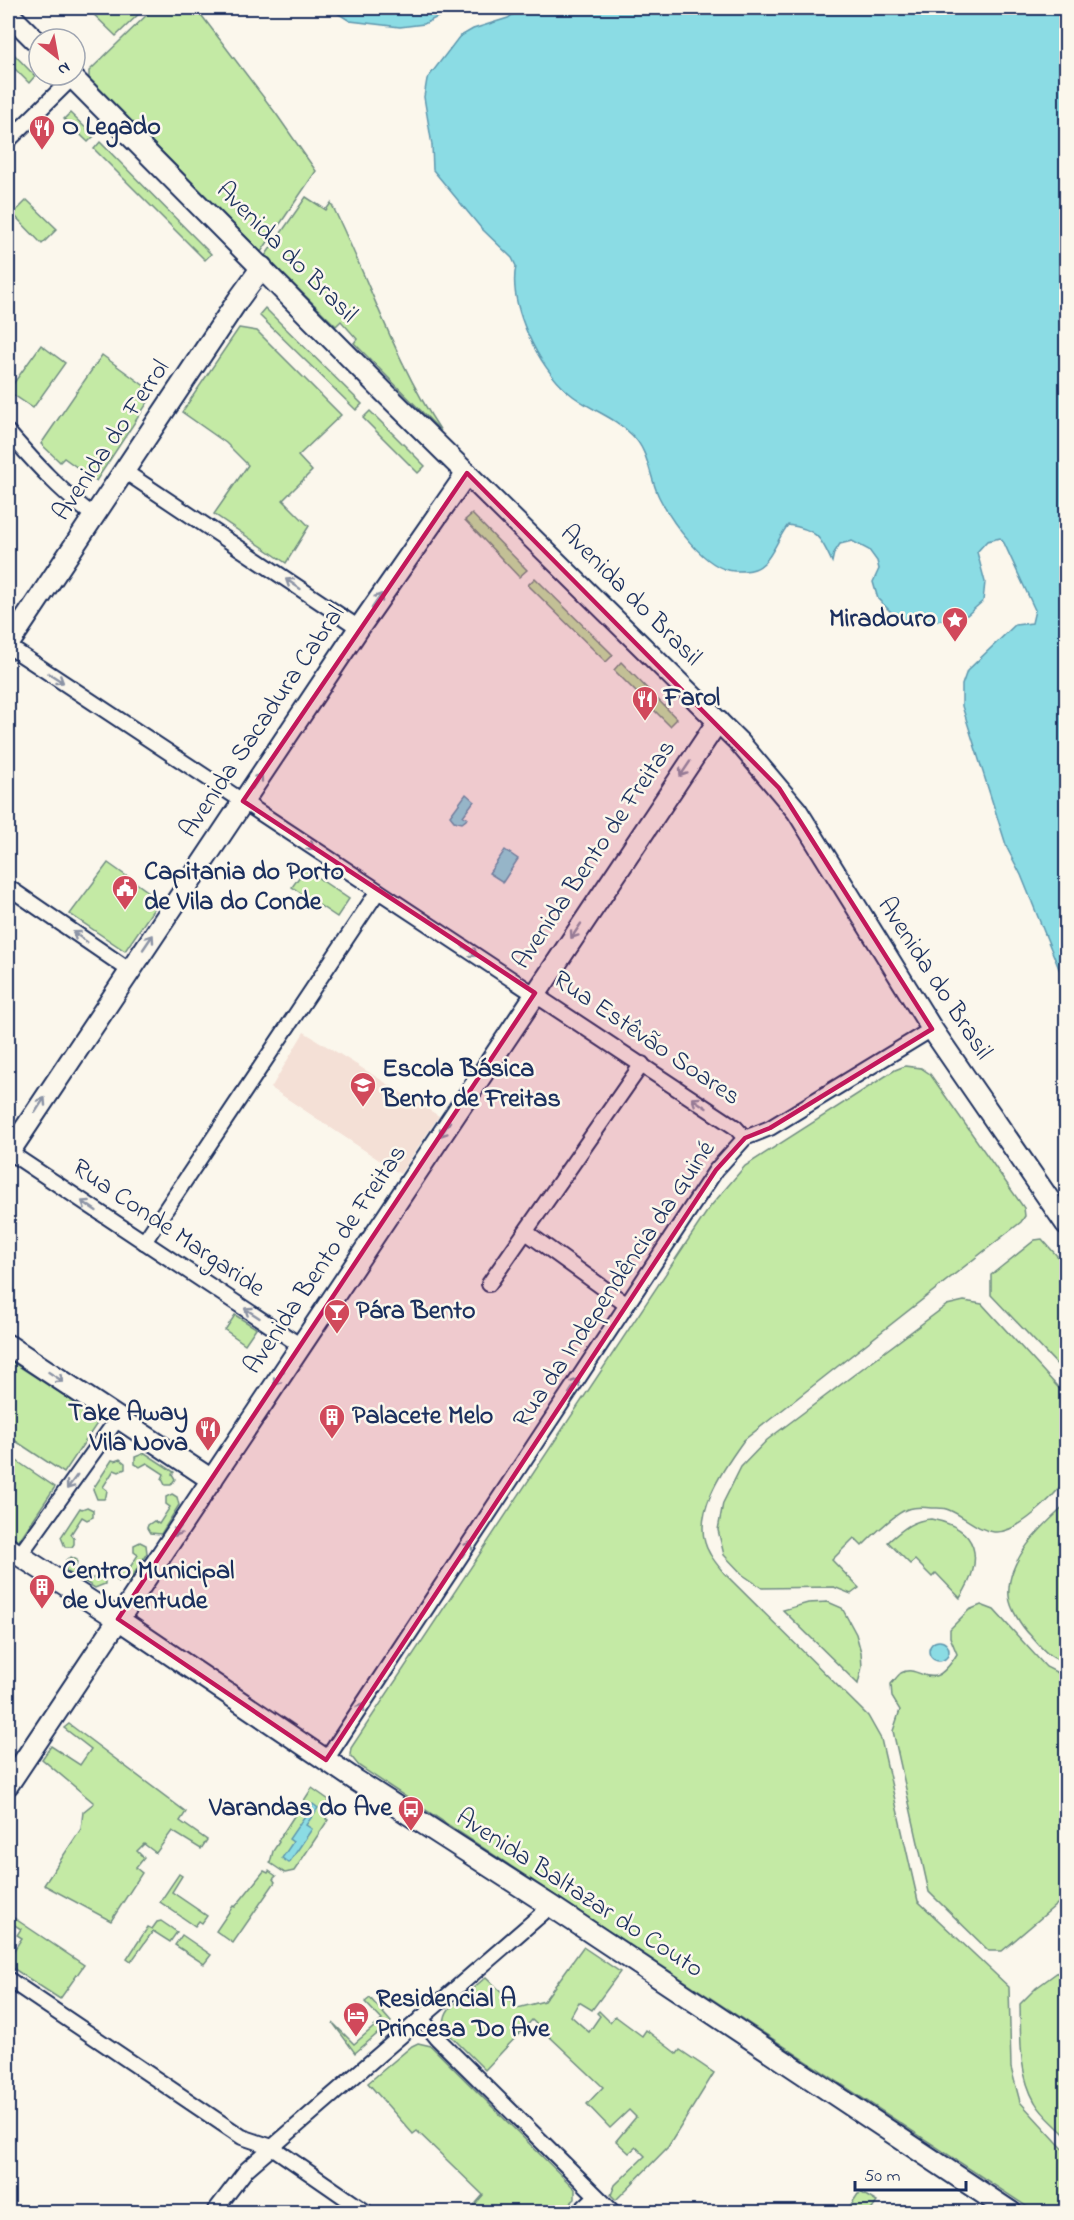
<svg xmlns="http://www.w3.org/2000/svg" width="1074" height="2220" viewBox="0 0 1074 2220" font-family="'Indie Flower',sans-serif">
<rect width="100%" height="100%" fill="#fbf7ec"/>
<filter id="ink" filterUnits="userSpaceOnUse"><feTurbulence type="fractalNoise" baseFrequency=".0167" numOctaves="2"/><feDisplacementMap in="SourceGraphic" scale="12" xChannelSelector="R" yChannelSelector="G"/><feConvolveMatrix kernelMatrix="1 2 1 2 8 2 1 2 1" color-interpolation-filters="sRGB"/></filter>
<g filter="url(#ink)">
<!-- built -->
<path fill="#f4e0d6" d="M304 1032 439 1116 400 1174 271 1088Z"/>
<!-- green -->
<g fill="#c4eaa5" stroke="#708c82" stroke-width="1.5">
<path d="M87 8H145L116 36Z"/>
<path d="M154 8H196L277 115 316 171 261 252 89 78V71Z"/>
<path d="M8 48 35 76 29 83 8 62Z"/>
<path d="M70 113 94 136 88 142 64 119Z"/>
<path d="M100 142 211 254 205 260 94 149Z"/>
<path d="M306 197 326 210 331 203C369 279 394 360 441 431L354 343 357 339 341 321 336 326 265 256Z"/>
<path d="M27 200 57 229 42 244 13 214Z"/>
<path d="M265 308 362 404 356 410 259 315Z"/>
<path d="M239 328 257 331 341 415 298 456 312 471 283 500 309 526 286 563 214 514 248 465 226 443 182 412Z"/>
<path d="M41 345 65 363 33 408 8 391Z"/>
<path d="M102 355 154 393 96 481 64 458 60 462 41 444Z"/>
<path d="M370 411 425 466 418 473 363 418Z"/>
<path d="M472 514 527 570 519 577 465 520Z"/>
<path d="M535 578 613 655 606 662 528 585Z"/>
<path d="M621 662 677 719 670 726 614 670Z"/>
<path d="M108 863 160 900 125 951 70 914Z"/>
<path d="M305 869 349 899 337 917 292 887Z"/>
<path d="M905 1066 921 1068 930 1074 1024 1208 1025 1216 1021 1222 744 1440C723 1469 688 1518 710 1554 714 1561 719 1567 724 1573L868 1716 881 1739 918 1901 1009 1987 1011 2068 1020 2102 1066 2152V2212H1035L359 1766 350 1755 351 1748 710 1207 745 1166 895 1070Z"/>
<path d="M1042 1239 1066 1266V1374L991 1295V1275L1035 1240Z"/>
<path d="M964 1301 982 1304 1066 1396V1480C1052 1498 1018 1534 994 1532 977 1530 964 1516 949 1510 944 1507 937 1508 931 1508 924 1507 915 1507 908 1509 897 1512 871 1537 862 1546L854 1538 832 1560 859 1588 851 1594 834 1587 762 1588 743 1575 724 1555 718 1530 723 1503 741 1467 767 1440 947 1305Z"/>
<path d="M235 1315 256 1328 245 1344 225 1330Z"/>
<path d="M8 1359 100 1419 64 1473 8 1436Z"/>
<path d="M145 1453 174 1472 172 1474 175 1479 171 1485H165L162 1479 164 1474 147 1463 140 1467 135 1464V1457Z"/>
<path d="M8 1455 55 1487 16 1545 8 1539Z"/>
<path d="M120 1459 125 1463V1469L119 1472 114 1470 103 1487 107 1490 106 1496 104 1499H97L93 1489 112 1460 115 1461Z"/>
<path d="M172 1494 177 1497 179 1505 161 1534 150 1533 147 1528 148 1525 154 1521 159 1524 170 1507 166 1504V1497Z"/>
<path d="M1066 1505V1663C1048 1657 1043 1650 1031 1636 1022 1627 1010 1609 1009 1596 1006 1560 1042 1526 1066 1505Z"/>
<path d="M87 1507 93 1510V1517L87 1520 82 1517 71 1534 74 1538V1544L72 1547H65L61 1537 80 1508 82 1509Z"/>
<path d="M931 1519C979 1528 985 1559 960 1598L936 1573 932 1577 915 1560 910 1564 888 1542C902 1530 912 1520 931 1519Z"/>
<path d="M140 1542 146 1545 147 1553 129 1582H118L116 1579V1573L122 1569 127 1572 138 1555 134 1552V1545Z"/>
<path d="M71 1557 77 1560 76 1569 93 1579 96 1575H103L105 1577V1584L95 1588 66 1571V1560Z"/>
<path d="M828 1602 842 1608 856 1634 861 1652 862 1667 858 1684 783 1610 808 1603Z"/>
<path d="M981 1605 994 1610 1046 1667 1066 1677V1728H1064L1062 1737 1066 1739V1904L1062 1900 1002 1951H989L929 1892 893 1731 900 1710 892 1697 891 1684C894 1681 898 1675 901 1673 921 1662 930 1698 957 1654L950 1637V1629L969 1610Z"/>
<path d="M69 1724 186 1812 180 1821 207 1840 201 1849 172 1831 156 1853 144 1844 137 1851 144 1858 136 1868 142 1873 111 1921 44 1885 81 1829 83 1812 94 1803 42 1759 51 1746 80 1765 91 1749 64 1728Z"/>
<path d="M312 1788 329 1800 324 1812 328 1815 326 1819 328 1820 294 1871 285 1873 270 1863 273 1851 279 1842 278 1841Z"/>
<path d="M264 1871 268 1873 269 1871 276 1876 273 1879 275 1882 233 1943 216 1931 233 1906 235 1907Z"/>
<path d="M179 1874 182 1876 172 1892 207 1916 202 1923 199 1921 195 1926 160 1902Z"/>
<path d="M8 1914 84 1965 60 1999 8 1965V1951L12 1953 22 1938 17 1935 21 1929 8 1921Z"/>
<path d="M161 1921 177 1932 170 1942 153 1931 131 1962 127 1959 148 1927 152 1929 157 1922Z"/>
<path d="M182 1935 211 1955 204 1964 175 1945Z"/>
<path d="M583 1947 620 1972 592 2010 579 2002 571 2016 589 2032 600 2016 597 2013 599 2011 610 2022 615 2016 642 2036 646 2030 677 2054 680 2050 714 2073 668 2147 616 2200 611 2195 615 2185 645 2156 636 2147 629 2153 616 2141 636 2117 629 2110 610 2128 587 2104 603 2087 532 2020 485 2070 446 2031C443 2023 444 2016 449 2009L486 1977 518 2008 544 2001Z"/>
<path d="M1062 1969H1066V2136C1056 2125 1042 2115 1035 2102 1018 2073 1021 2036 1020 2004L1036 1988Z"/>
<path d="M370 1998 391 2022 355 2053 333 2023 354 2044 382 2020 365 2002Z"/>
<path d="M418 2043 431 2046 575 2189V2199L561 2212H475L471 2209 483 2195 417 2131 413 2134 368 2083 412 2046Z"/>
<path d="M862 2193 877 2202 870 2212H846L858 2194Z"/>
</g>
<!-- water -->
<g fill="#8bdce4" stroke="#5e97ae" stroke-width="1.5">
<path d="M329 8H455L424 24 400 27 350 21Z"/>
<path d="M522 8H1066V986L1021 875 1007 848 962 706V685L967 671 1015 625 1032 623 1035 610 1004 543 1000 538 987 541 977 552 985 582 983 601 967 615 926 623 898 619 878 599 873 582 879 569 877 561 869 550 852 541 840 544 834 553 832 562C821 537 816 529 788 525 779 536 774 553 764 563 755 572 745 571 734 571 705 570 671 521 659 497 649 476 649 451 632 435 614 416 587 409 568 392 538 367 508 304 516 266L512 258 481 228 433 170 432 145 424 97 427 79 459 37 473 29 508 18Z"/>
<path d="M466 794 474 801 463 816 467 818 466 820 462 823 454 821 450 816Z"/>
<path d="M505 850 518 859 503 882 489 873Z"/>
<circle cx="939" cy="1651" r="10"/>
<path d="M313 1804 318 1808 306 1825 312 1829 289 1863 282 1858 293 1842 289 1839Z"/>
</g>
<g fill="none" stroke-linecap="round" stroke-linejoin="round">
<!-- street casing -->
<g stroke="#1b2f5e" stroke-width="18">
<g id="street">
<path d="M8 141 73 77"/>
<path d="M8 432C34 462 61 492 94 516"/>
<path d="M124 471 359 628"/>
<path d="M8 646 735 1127 745 1138"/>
<path d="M8 887 129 970"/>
<path d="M9 1152 301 1346"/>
<path d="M526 1232 627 1305"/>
<path d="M144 1242 378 891"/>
<path d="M489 1284 642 1064"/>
<path d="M19 1556 118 1418"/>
<path d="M326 1760 716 1170 745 1138 770 1128 932 1029"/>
<path d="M8 1979 242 2137 272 2147 366 2212"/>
<path d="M421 2018 437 2038 613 2212"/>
<path d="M214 2212 247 2169 551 1906"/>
<path d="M579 2212 596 2196"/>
</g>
</g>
<!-- secondary casing -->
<g stroke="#1b2f5e" stroke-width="24">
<g id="secondary">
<path d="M8 13 39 44"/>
<path d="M70 75 383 391 739 742 797 811 932 1029 1066 1224"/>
<path d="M8 645 238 300 262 267"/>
<path d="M8 1154 359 628 467 473"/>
<path d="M8 1345 212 1480"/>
<path d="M8 1548 118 1619 357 1781 551 1906 1011 2212"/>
<path d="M8 1785 718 721"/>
</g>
</g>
<!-- street -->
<use href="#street" stroke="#fbf7ec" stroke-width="14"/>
<!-- secondary -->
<use href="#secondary" stroke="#fbf7ec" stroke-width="20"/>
</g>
<!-- one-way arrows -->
<defs><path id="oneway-shaft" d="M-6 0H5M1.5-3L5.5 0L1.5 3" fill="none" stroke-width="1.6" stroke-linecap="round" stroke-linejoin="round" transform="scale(1.5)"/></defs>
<g stroke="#8b93a5">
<use href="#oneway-shaft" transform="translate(293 584) rotate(-146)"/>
<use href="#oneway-shaft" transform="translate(377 601) rotate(-56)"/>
<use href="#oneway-shaft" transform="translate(56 678) rotate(33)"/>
<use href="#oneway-shaft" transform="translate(685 769) rotate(124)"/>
<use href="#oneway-shaft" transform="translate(257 781) rotate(-56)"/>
<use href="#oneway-shaft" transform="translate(307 844) rotate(33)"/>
<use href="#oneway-shaft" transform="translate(576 931) rotate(124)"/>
<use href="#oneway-shaft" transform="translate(80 937) rotate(-145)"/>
<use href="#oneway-shaft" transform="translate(148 942) rotate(-56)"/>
<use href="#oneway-shaft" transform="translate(470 951) rotate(33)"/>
<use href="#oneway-shaft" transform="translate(699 1103) rotate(-146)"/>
<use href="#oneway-shaft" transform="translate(40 1105) rotate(-57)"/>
<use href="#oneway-shaft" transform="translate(445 1129) rotate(124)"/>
<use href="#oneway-shaft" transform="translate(89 1206) rotate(-146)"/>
<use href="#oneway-shaft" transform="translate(252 1313) rotate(-147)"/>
<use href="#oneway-shaft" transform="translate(56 1377) rotate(33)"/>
<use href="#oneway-shaft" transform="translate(279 1378) rotate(124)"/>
<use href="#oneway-shaft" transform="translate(574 1386) rotate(-57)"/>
<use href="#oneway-shaft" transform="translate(72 1482) rotate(126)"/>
<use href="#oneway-shaft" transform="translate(179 1529) rotate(124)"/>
<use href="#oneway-shaft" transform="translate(467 1549) rotate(-56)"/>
<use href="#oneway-shaft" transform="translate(359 1711) rotate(-56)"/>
</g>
</g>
<!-- marked area -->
<path fill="#c2185b" fill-opacity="0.2" stroke="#c2185b" stroke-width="4.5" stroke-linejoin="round" d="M467 473 779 788 932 1029 770 1128 745 1138 716 1170 326 1760 118 1619 535 993 243 801Z"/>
<!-- icons -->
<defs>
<g id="restaurant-pin" transform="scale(1.35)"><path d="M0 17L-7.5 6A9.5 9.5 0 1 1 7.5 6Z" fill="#d1495b" stroke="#fbf7ec"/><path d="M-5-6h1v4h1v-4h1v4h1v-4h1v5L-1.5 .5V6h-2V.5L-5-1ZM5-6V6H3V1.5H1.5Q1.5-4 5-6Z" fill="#fff"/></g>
<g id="sight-pin" transform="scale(1.35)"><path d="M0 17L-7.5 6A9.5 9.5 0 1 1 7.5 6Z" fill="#d1495b" stroke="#fbf7ec"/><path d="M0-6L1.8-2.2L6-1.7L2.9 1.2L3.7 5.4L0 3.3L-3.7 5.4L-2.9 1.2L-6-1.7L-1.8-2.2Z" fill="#fff"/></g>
<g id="civic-pin" transform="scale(1.35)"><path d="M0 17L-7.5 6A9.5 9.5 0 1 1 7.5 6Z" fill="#d1495b" stroke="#fbf7ec"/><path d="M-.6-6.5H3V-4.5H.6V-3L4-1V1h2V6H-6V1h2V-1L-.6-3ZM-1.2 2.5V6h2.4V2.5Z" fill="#fff"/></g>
<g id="school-pin" transform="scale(1.35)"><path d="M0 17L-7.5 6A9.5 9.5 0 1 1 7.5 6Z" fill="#d1495b" stroke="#fbf7ec"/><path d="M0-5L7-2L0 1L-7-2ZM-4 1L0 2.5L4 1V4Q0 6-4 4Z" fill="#fff"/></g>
<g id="bar-pin" transform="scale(1.35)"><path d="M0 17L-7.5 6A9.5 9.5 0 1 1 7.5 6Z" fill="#d1495b" stroke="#fbf7ec"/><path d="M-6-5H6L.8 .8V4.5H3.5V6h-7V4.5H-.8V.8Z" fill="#fff"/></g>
<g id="building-pin" transform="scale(1.35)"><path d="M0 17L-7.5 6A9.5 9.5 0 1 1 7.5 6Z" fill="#d1495b" stroke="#fbf7ec"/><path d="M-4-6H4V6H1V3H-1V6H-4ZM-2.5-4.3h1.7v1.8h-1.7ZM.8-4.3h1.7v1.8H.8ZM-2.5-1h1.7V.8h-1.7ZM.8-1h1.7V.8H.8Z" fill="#fff"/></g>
<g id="bus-pin" transform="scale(1.35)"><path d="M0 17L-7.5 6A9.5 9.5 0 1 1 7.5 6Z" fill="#d1495b" stroke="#fbf7ec"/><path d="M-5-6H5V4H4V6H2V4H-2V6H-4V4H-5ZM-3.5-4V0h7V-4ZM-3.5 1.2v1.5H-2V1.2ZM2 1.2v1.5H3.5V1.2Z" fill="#fff"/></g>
<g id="hotel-pin" transform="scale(1.35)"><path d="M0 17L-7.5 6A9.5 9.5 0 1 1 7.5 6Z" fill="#d1495b" stroke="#fbf7ec"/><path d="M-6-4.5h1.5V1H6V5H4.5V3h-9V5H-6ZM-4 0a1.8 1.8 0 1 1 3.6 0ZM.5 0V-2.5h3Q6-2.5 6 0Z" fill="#fff"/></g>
</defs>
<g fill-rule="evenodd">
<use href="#restaurant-pin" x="42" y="128"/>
<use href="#sight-pin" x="955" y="620"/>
<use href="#restaurant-pin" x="645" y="699"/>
<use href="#civic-pin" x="125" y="888"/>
<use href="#school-pin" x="363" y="1085"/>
<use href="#bar-pin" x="337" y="1312"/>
<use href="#building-pin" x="332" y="1417"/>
<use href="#restaurant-pin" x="208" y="1429"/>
<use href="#building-pin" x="42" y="1587"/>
<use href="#bus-pin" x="411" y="1809"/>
<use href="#hotel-pin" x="356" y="2015"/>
</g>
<g text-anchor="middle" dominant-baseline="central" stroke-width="5" stroke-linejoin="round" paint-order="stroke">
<!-- poi labels -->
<g font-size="26" font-weight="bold" fill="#1b2f5e" stroke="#fbf7ec" text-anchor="start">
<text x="62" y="128">O Legado</text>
<text x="936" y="620" text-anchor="end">Miradouro</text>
<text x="664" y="699">Farol</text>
<text x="144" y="873">Capitania do Porto<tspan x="144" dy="30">de Vila do Conde</tspan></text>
<text x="382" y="1070">Escola Básica<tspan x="382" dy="30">Bento de Freitas</tspan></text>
<text x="356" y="1312">Pára Bento</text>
<text x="188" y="1414" text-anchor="end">Take Away<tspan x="188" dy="30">Vila Nova</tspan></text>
<text x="352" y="1417">Palacete Melo</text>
<text x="62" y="1572">Centro Municipal<tspan x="62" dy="30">de Juventude</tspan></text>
<text x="392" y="1809" text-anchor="end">Varandas do Ave</text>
<text x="376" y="2000">Residencial A<tspan x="376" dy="30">Princesa Do Ave</tspan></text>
</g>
<!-- street labels -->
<g font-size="26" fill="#1b2f5e" stroke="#fbf7ec">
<text transform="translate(286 253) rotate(45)">Avenida do Brasil</text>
<text transform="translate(112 441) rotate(-56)">Avenida do Ferrol</text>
<text transform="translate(630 596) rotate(45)">Avenida do Brasil</text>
<text transform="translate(263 722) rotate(-56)">Avenida Sacadura Cabral</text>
<text transform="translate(595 855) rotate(-56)">Avenida Bento de Freitas</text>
<text transform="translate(934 979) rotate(57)">Avenida do Brasil</text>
<text transform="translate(646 1039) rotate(34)">Rua Estêvão Soares</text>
<text transform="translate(168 1229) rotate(34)">Rua Conde Margaride</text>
<text transform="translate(326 1260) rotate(-56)">Avenida Bento de Freitas</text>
<text transform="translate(615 1285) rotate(-56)">Rua da Independência da Guiné</text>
<text transform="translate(579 1894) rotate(33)">Avenida Baltazar do Couto</text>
</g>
</g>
<!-- margin -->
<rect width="1074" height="2220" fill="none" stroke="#fbf7ec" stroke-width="30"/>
<rect x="15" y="15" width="1044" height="2190" fill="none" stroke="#1b2f5e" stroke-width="2" filter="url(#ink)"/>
<!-- north arrow -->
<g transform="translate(57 57) rotate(149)"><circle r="28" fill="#fbf7ec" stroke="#a1a7b3" stroke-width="1.5"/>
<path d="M0-4.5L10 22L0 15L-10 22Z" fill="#d1495b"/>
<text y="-9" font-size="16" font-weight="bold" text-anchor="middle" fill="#1b2f5e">N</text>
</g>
<!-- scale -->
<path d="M855 2181v9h111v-9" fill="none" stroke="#1b2f5e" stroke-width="3"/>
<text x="864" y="2181" font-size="18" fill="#1b2f5e" stroke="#fbf7ec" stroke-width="4.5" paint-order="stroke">50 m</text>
</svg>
